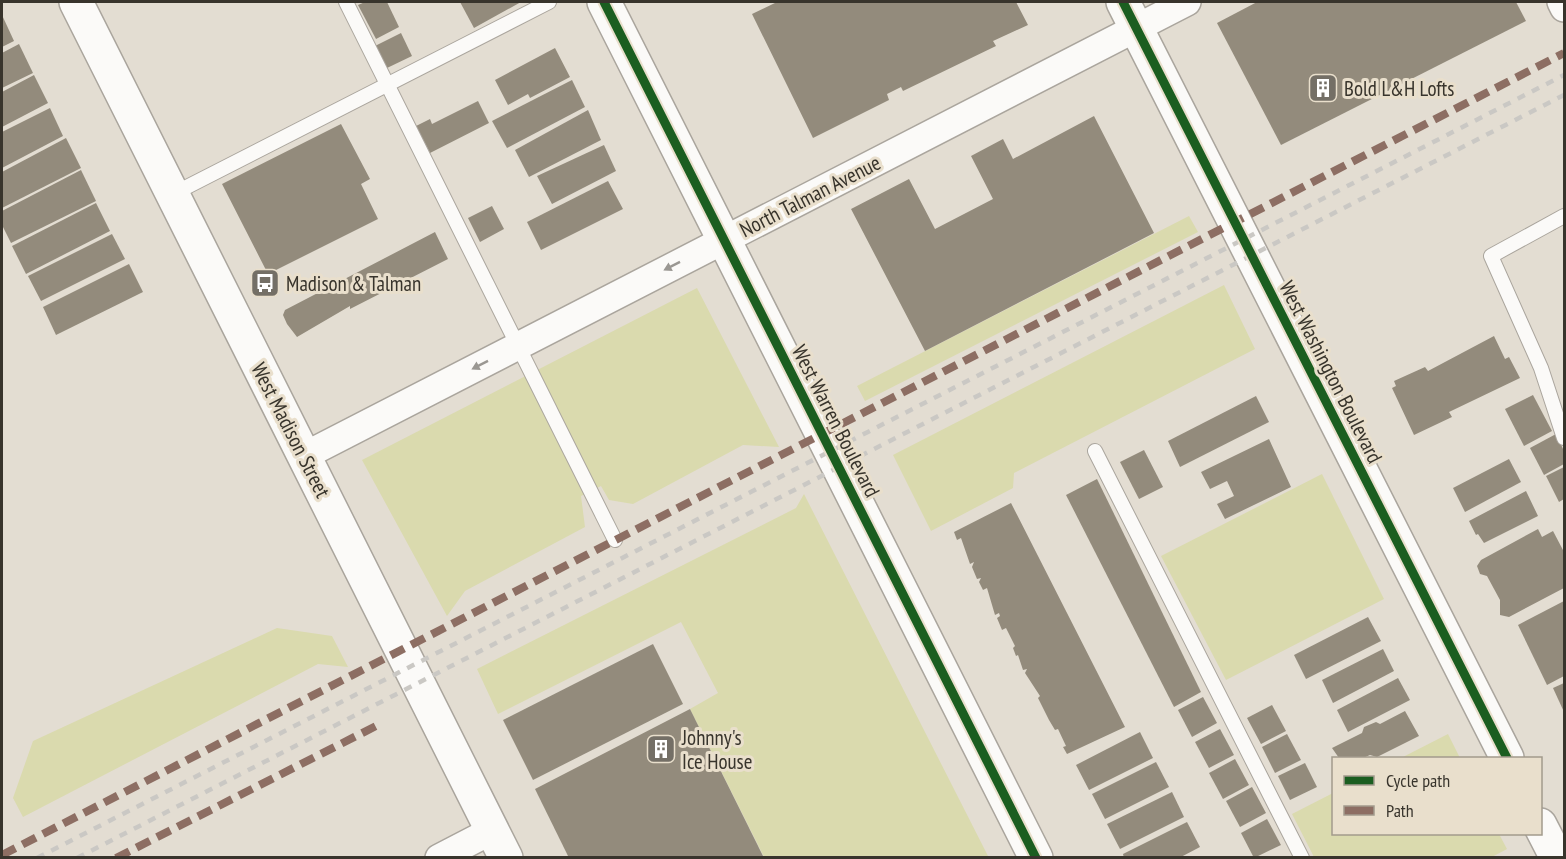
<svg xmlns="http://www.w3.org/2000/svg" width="1566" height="859" viewBox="0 0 1566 859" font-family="'PT Sans Narrow',sans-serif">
<rect width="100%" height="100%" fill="#e3ddd2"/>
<!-- green -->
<g fill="#dadaae">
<path d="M1189 216 1198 232 865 401 857 386Z"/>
<path d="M1224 285 1255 349 1014 473 1013 488 931 531 893 455Z"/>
<path d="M697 288 779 447 743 445 633 504 609 500 601 486 581 496 585 527 465 591 447 616 362 460Z"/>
<path d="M1322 474 1384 599 1226 680 1161 556Z"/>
<path d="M804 494 988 856 764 857 690 709 718 693 681 622 498 714 477 669 796 508Z"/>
<path d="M277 628 332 636 348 667 318 664 23 817 13 798 33 741Z"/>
<path d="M1448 734 1460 758H1401Z"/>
<path d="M1333 793 1334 834H1499L1507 849 1490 858 1314 857 1292 814Z"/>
</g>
<!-- building -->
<g fill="#938b7c">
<path d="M365 2H387L399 27 376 39 358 5Z"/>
<path d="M460 2H521L474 28Z"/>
<path d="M777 2H1016L1028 25 993 41 996 46 903 91 901 87 887 94 889 100 813 138 752 14Z"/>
<path d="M1257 2H1516L1526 21 1281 145 1217 23Z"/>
<path d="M2 15 14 41 2 47Z"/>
<path d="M401 33 412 56 387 68 375 46Z"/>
<path d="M19 44 33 73 2 88V53Z"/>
<path d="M555 48 570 77 530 98 528 94 508 105 495 80Z"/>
<path d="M34 75 48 103 2 127V92Z"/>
<path d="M572 80 585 107 507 148 492 121Z"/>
<path d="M478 101 489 123 430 153 416 126 430 119 432 124Z"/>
<path d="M50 108 63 136 2 168V132Z"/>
<path d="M588 110 601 140 529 177 515 150Z"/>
<path d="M1094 116 1154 233 925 351 851 209 909 179 935 229 993 199 971 156 1003 139 1013 159Z"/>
<path d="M341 124 370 179 361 184 378 219 268 274 222 184Z"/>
<path d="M66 138 81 168 2 208V172Z"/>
<path d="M604 145 616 171 552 204 537 176Z"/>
<path d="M81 170 96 201 11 243 2 225V211Z"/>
<path d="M608 181 623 209 541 250 527 222Z"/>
<path d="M96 203 110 231 26 274 12 246Z"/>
<path d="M492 206 504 229 480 242 468 218Z"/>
<path d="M435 232 448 259 350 309V306L297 337 287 324 283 315 285 310Z"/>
<path d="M112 234 125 259 41 301 28 276Z"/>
<path d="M129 264 143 292 56 335 43 307Z"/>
<path d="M1494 336 1505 359 1509 357 1520 378 1449 412 1452 417 1414 435 1392 388 1396 386 1394 381 1425 367 1428 371Z"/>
<path d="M1533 395 1552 431 1524 446 1505 409Z"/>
<path d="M1256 396 1269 422 1180 467 1168 441Z"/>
<path d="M1556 434 1564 451V464L1544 475 1530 448Z"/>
<path d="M1269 439 1291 487 1225 519 1217 504 1234 496 1227 481 1210 489 1201 472Z"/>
<path d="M1144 450 1163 487 1139 499 1120 462Z"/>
<path d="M1509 459 1521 482 1465 512 1453 488Z"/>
<path d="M1564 467V499L1559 502 1546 476Z"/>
<path d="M1097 479 1201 692 1174 707 1066 495Z"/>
<path d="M1526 491 1538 516 1484 543 1478 534 1476 535 1469 521Z"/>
<path d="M1011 503 1125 727 1067 754 1063 747 1066 746 1058 729 1055 730 1049 720 1038 698 1040 696 1025 673 1027 669 1023 670 1018 655 1016 656 1013 648 1015 646 1006 628 1002 630 997 618 1000 616 999 613 995 615 987 588 983 590 979 582 981 578 977 579 972 567 974 562 970 564 961 538 957 540 954 532Z"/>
<path d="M1538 529 1542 537 1553 531 1564 552V588L1509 617 1500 615V600L1487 576 1480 574 1477 566 1481 560Z"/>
<path d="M1564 601V676L1547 685 1518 625Z"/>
<path d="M1368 617 1381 641 1306 679 1294 655Z"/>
<path d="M653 644 683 704 533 780 503 720Z"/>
<path d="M1383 649 1394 671 1333 703 1322 680Z"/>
<path d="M1398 678 1410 700 1348 732 1337 710Z"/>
<path d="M1564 683V712L1553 688Z"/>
<path d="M1203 697 1217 723 1192 737 1178 710Z"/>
<path d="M1272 705 1286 731 1261 744 1247 718Z"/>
<path d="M690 709 764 858H569L535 789Z"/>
<path d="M1405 711 1419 736 1377 757 1370 755 1363 758H1339L1332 748 1362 733 1364 727 1376 722 1380 724Z"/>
<path d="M1220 729 1234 755 1209 768 1195 742Z"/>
<path d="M1140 732 1153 758 1089 790 1076 765Z"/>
<path d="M1287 734 1301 760 1275 773 1262 747Z"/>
<path d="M1235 759 1249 785 1223 799 1209 773Z"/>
<path d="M1156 762 1169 787 1105 819 1092 794Z"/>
<path d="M1305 763 1317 787 1290 800 1278 776Z"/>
<path d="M1252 787 1266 813 1240 827 1226 801Z"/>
<path d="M1172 792 1184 817 1120 849 1107 824Z"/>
<path d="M1267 819 1281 845 1254 858 1241 833Z"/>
<path d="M1187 822 1200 847 1179 858H1124L1123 854Z"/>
</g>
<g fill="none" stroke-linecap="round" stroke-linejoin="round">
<!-- service casing -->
<g stroke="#aaa59d" stroke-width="16">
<g id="service">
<path d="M346 2 615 540"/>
<path d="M173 194 549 2"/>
<path d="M1564 216 1491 256 1541 368 1564 438"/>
<path d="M1095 451 1302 858"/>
</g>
</g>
<!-- minor casing -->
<g stroke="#aaa59d" stroke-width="30">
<g id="minor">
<path d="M1561 2 1564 8"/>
<path d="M304 456 1187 2"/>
<path d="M439 858 493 830"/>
</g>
</g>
<!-- tertiary casing -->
<g stroke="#aaa59d" stroke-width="36">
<g id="tertiary">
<path d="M604 2 1036 858"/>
<path d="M1123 2 1507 758"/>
<path d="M1540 825 1557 858"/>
</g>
</g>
<!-- secondary casing -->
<g stroke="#aaa59d" stroke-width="36">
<path id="secondary" d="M76 2 506 858"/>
</g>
<!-- service -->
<use href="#service" stroke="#fbfaf8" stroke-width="14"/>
<!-- minor -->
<use href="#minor" stroke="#fbfaf8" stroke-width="27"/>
<!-- tertiary -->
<use href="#tertiary" stroke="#fbfaf8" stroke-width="33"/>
<!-- secondary -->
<use href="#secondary" stroke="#fbfaf8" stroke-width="33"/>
<!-- rail -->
<g stroke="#cac8c4" stroke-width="4.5" stroke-dasharray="8 8" stroke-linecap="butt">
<path d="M37 858 1564 75"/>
<path d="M77 858 1564 95"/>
</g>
<!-- quiet -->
<g stroke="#8d6e63" stroke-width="8" stroke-dasharray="15 8" stroke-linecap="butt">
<path d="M2 855 1564 53"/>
<path d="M116 858 378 725"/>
</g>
<!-- cycleway casing -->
<g stroke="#e9dfcc" stroke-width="13">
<g id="cycleway">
<path d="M604 2 1036 858"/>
<path d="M1123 2 1507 758"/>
</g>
</g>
<!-- cycleway -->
<use href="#cycleway" stroke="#1b5e20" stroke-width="9"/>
</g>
<!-- one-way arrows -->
<defs><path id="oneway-solid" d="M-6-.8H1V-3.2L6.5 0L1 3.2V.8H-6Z" transform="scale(1.5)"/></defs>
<g fill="#9a9792">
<use href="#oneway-solid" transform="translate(672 266) rotate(153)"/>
<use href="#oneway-solid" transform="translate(480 365) rotate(153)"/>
</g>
<!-- icons -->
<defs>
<g id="building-square" transform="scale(1.5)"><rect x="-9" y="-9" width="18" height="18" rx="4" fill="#746f66" stroke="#e9dfcc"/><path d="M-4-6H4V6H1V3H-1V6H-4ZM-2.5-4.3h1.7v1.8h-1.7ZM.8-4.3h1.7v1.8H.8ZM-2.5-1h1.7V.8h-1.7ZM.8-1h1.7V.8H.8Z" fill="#fff"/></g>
<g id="bus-square" transform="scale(1.5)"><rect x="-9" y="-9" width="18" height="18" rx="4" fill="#746f66" stroke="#e9dfcc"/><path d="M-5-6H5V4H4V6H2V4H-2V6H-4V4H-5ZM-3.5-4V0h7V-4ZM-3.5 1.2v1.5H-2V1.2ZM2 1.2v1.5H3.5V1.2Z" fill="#fff"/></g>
</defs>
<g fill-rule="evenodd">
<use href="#building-square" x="1323" y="88"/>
<use href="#bus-square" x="265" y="283"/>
<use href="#building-square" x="661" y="749"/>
</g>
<g text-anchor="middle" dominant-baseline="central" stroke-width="6" stroke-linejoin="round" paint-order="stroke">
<!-- poi labels -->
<g font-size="21" fill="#38342c" stroke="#e9dfcc" text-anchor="start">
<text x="1344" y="88">Bold L&amp;H Lofts</text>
<text x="286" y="283">Madison &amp; Talman</text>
<text x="682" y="737">Johnny's<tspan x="682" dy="24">Ice House</tspan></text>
</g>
<!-- street labels -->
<g font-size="21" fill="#38342c" stroke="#e9dfcc">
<text transform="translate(810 196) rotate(-27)">North Talman Avenue</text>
<text transform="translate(1331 372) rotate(63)">West Washington Boulevard</text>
<text transform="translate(836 421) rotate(63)">West Warren Boulevard</text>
<text transform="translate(291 430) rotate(63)">West Madison Street</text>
</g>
</g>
<!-- border -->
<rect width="1566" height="859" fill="none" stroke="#38342c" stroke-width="6"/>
<!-- legend -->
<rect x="1332" y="757" width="210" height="78" fill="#e9dfcc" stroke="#a29b8c" stroke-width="1.5"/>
<rect x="1344" y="776" width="30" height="9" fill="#1b5e20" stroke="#a29b8c" stroke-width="1.5"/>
<text x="1386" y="787" font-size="18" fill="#38342c">Cycle path</text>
<rect x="1344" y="806" width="30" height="9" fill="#8d6e63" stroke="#a29b8c" stroke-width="1.5"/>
<text x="1386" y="817" font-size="18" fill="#38342c">Path</text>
</svg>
